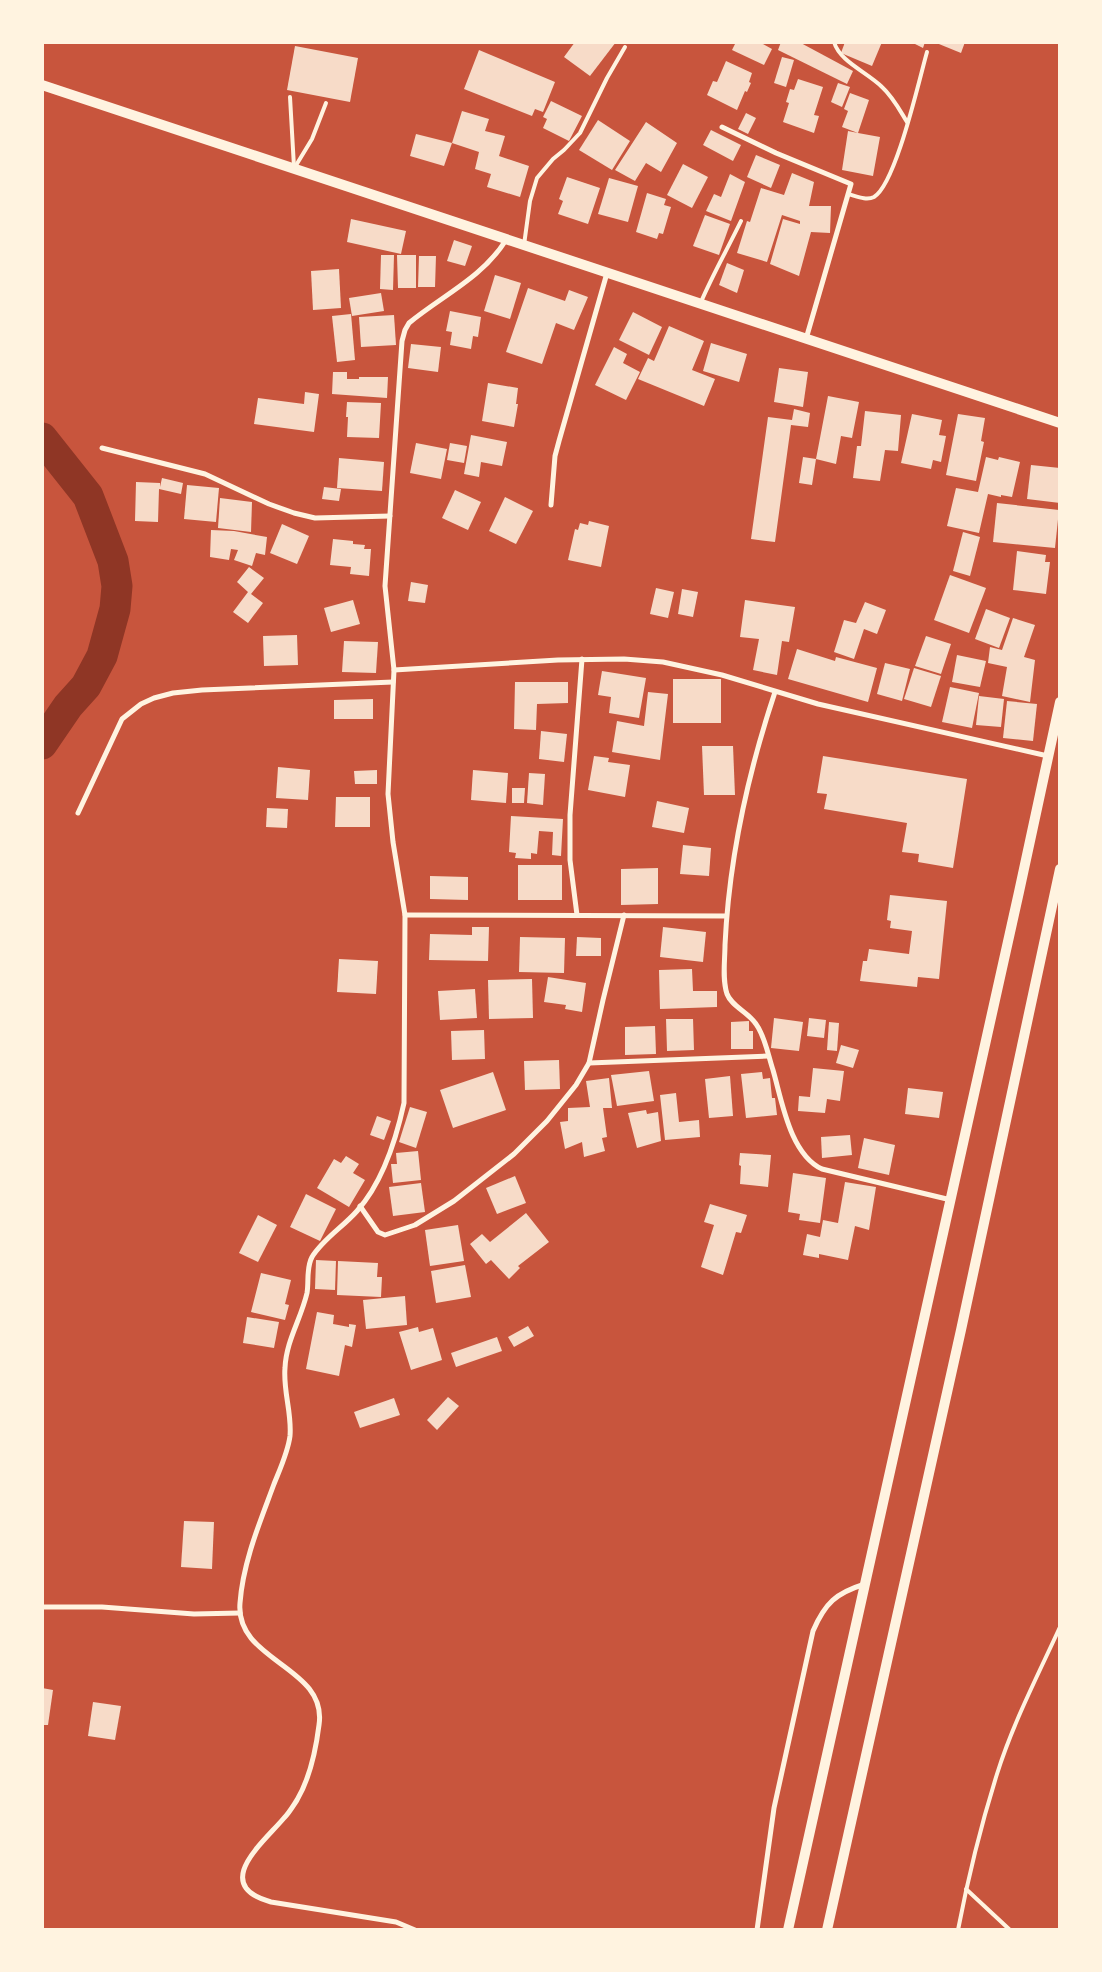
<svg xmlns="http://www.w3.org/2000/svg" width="1102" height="1972" viewBox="0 0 1102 1972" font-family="'Times New Roman',serif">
<rect width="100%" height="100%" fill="#c8553d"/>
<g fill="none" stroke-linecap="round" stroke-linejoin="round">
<!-- river -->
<path stroke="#8f3625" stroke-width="31" d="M42 438 88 496 113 561 117 586 115 609 102 656 86 686 68 706 42 744"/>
</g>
<!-- building -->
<g fill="#f7dbc8">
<path d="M575 42H616L590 76 564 57Z"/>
<path d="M736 42H759L772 49 764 65 732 50Z"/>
<path d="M781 42H799L853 71 847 84 778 50Z"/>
<path d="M845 42H882L872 66 841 53Z"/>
<path d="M911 42H925L923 48Z"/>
<path d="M934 42H965L961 53Z"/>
<path d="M295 46 358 58 350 102 287 90Z"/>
<path d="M479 50 555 82 543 112 535 109 532 116 464 89Z"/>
<path d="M782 57 794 60 786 87 774 83Z"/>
<path d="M726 61 752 73 749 82 751 83 747 92 745 91 737 110 707 95 713 81 717 82Z"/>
<path d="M798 79 823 87 814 115 819 116 814 133 783 122 789 103 786 102 790 89 794 90Z"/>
<path d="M838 83 850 87 842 107 831 102Z"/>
<path d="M850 93 869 100 858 133 880 137 873 176 842 170 848 131 858 133 842 127 848 111 844 109Z"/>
<path d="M551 101 582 116 569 141 543 128 547 119 543 117Z"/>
<path d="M462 111 489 119 485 131 505 136 499 156 529 166 520 197 487 187 491 174 475 169 479 152 452 143Z"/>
<path d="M746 113 756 118 748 134 738 129Z"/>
<path d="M598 120 630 141 612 170 579 150Z"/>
<path d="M646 122 677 143 661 172 646 163 635 181 615 170Z"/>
<path d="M711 130 741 145 733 161 703 145Z"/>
<path d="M416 134 452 143 444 166 410 156Z"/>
<path d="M756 155 780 165 771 188 747 177Z"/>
<path d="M683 164 708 177 692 208 667 195Z"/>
<path d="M792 173 814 182 809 206H831L830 233 811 232 799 276 770 264 783 219 800 224V221L782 215 767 262 737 253 747 221 750 222 761 188 784 195Z"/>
<path d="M730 174 745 182 731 221 706 211 714 194 721 197Z"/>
<path d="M567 177 600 188 588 224 558 214 563 201 559 199Z"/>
<path d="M609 178 638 186 628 222 598 214Z"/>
<path d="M647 193 666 199 664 205 671 207 663 234 659 233 657 239 636 232Z"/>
<path d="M705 215 730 224 719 255 693 246Z"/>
<path d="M351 219 406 231 401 254 347 242Z"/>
<path d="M454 240 472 246 465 266 447 261Z"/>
<path d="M381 255H394L393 290 380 289Z"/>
<path d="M397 255H416V288H398Z"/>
<path d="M419 256H436L435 287H418Z"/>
<path d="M727 263 744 270 737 293 719 285Z"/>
<path d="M339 269 341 308 313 310 311 271Z"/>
<path d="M495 275 521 283 510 319 484 311Z"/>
<path d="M528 288 565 301 569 290 588 297 574 330 556 323 542 364 506 352Z"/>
<path d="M381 293 384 311 352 316 349 298Z"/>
<path d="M450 311 481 317 478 337 473 336 471 349 450 345 452 332 446 331Z"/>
<path d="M633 312 662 327 649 355 619 340Z"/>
<path d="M351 314 355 360 337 362 332 316Z"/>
<path d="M394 315 396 345 361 347 359 317Z"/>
<path d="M669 326 704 341 692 370 715 379 704 406 638 379 648 358 654 361Z"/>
<path d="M711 343 747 354 739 382 703 371Z"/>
<path d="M411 344 441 347 438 372 408 368Z"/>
<path d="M614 347 627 354 623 363 640 372 626 400 595 385Z"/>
<path d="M779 368 808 372 803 407 774 402Z"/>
<path d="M333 372H347V379H359V377H388L387 398 332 394Z"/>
<path d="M488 383 518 388 516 404H518L514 427 482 421Z"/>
<path d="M305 392 319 394 314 432 254 424 258 398 304 404Z"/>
<path d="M828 396 859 402 852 438 841 436 836 464 816 459Z"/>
<path d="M347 402 381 403 379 438 347 437 348 417H346Z"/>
<path d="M794 409 810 413 808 427 791 425 775 542 751 539 768 417 792 420Z"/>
<path d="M865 411 901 415 898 451 885 450 880 481 853 478 857 446H861Z"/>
<path d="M912 414 942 420 939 435 946 436 941 462 933 460 931 469 901 463Z"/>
<path d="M958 414 985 418 981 441 984 442 976 481 946 475Z"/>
<path d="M471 435 507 442 502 466 481 462 479 477 464 474Z"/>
<path d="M416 443 447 449 441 479 410 473Z"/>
<path d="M450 443 467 446 464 463 447 460Z"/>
<path d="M803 457 816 459 812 485 799 483Z"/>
<path d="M986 457 998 460 999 457 1020 462 1012 497 1001 495V497L988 494 979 533 947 526 956 488 978 492Z"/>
<path d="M339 458 384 462 382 491 337 488Z"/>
<path d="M1031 465 1060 468V503L1027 499Z"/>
<path d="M162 478 183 483 181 494 159 489 158 522 135 521 136 482 160 483V487Z"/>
<path d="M187 485 219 488 216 522 184 519Z"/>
<path d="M324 487 341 489 339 501 322 499Z"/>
<path d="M455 490 481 502 468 530 442 518Z"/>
<path d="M505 497 533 511 516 544 489 531Z"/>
<path d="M220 498 252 502 251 532 218 528Z"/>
<path d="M997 503 1059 510 1055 548 993 542Z"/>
<path d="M589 521 609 526 601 567 568 560 575 529 578 530 580 523 588 525Z"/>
<path d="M282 524 309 536 297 564 270 553Z"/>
<path d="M211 530 234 531 267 537 265 555 256 553 252 566 234 560 238 550 231 549 229 560 210 557Z"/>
<path d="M963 532 980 537 970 576 953 571Z"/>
<path d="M333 539 353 541V544L365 545 364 549H371L369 576 350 574 351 567 330 565Z"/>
<path d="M1017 551 1046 555 1045 562H1050L1046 594 1013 590Z"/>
<path d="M249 567 264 578 251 594 263 603 248 623 233 612 248 592 237 582Z"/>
<path d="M950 575 986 588 969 633 934 620Z"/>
<path d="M411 582 428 585 425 603 408 601Z"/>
<path d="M656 588 674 592 668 618 650 614Z"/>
<path d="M682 589 698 592 693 617 678 614Z"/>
<path d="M353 600 360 624 331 632 324 608Z"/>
<path d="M745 600 795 607 789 642 782 641 777 675 753 670 759 639 740 637Z"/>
<path d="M865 602 886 610 877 634 864 629 854 659 834 652 844 620 856 623Z"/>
<path d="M986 609 1010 618 999 648 975 639Z"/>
<path d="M1013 618 1035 625 1024 657 1035 660 1030 702 1002 696 1007 667 988 663 990 647 1002 650Z"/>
<path d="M297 635 298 665 264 666 263 636Z"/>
<path d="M926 636 951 644 941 674 915 666Z"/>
<path d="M344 641 378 642 376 673 342 672Z"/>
<path d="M797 649 835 661 836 657 877 668 868 702 788 679Z"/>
<path d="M957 655 986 661 980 687 952 682Z"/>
<path d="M885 663 910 669 902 701 877 694Z"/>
<path d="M914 668 941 676 931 707 904 699Z"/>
<path d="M602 671 646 678 639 718 609 713 611 697 598 695Z"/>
<rect x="673" y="679" width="48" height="44"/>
<path d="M515 682H568V703L537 704 536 730 514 729Z"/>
<path d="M950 687 979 693 972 728 942 722Z"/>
<path d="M648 692 668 694 660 760 612 752 617 721 644 726Z"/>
<path d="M979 696 1004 699 1001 727 976 725Z"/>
<path d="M373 699V719H334V700Z"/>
<path d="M1007 701 1037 704 1033 741 1003 738Z"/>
<path d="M541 731 567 734 564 762 539 759Z"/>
<path d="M702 746H733L735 795H704Z"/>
<path d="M594 756 609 758 608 762 630 765 625 797 588 790Z"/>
<path d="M823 756 967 779 953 868 918 862 919 854 902 852 907 823 824 809 827 794 817 793Z"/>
<path d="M278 767 310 770 308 800 276 798Z"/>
<path d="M377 770V784H355L354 771Z"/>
<path d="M473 770 508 773 506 803 471 800Z"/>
<path d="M529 773 545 774 543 805 527 803Z"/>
<path d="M512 788H525L524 803H512Z"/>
<path d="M336 797H370V827H335Z"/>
<path d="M657 801 689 808 684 833 652 827Z"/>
<path d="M267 808 288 809 287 828 266 827Z"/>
<path d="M511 816 563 819 561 856 552 855 553 832 539 831 537 854 531 853V859L515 858 516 853 509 852Z"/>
<path d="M683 845 711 848 709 876 680 874Z"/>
<rect x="518" y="865" width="44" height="35"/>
<path d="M658 868V904L621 905V869Z"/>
<path d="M430 876 468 877V900L430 899Z"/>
<path d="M890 895 947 901 939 979 918 977 917 987 860 981 863 961H867L869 949 909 954 912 931 890 928 891 921 887 920Z"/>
<path d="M472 927H489L488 961 429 960 430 934 472 935Z"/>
<path d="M663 927 706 932 703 962 660 957Z"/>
<path d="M520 937 565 938 564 973 519 972Z"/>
<path d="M577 937 601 938V956H576Z"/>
<path d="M339 959 378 961 376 994 337 992Z"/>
<path d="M692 969 693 991H717V1007L660 1009 659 970Z"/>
<path d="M548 977 586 983 582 1012 565 1009 566 1005 544 1002Z"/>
<path d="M532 979 533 1018 489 1019 488 980Z"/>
<path d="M475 989 477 1018 440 1020 438 991Z"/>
<path d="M774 1018 803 1022 799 1051 771 1048Z"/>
<path d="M809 1018 826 1020 824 1038 807 1036Z"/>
<path d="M666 1019H693L694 1050 667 1051Z"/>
<path d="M749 1021V1031H753V1049H731V1022Z"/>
<path d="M829 1022 839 1023 837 1051 827 1050Z"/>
<path d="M655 1026 656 1054 625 1055V1027Z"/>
<path d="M484 1030 485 1059 452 1060 451 1031Z"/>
<path d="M841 1045 859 1050 853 1068 836 1063Z"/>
<path d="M559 1060 560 1089 525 1090 524 1061Z"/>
<path d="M813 1068 844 1071 840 1101 827 1099 825 1113 798 1111 799 1096 810 1097Z"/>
<path d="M649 1071 654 1101 617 1106 611 1075Z"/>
<path d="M493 1072 506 1110 453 1128 440 1090Z"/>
<path d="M762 1072 763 1079 770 1078 772 1098H775L777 1115 746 1118 741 1074Z"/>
<path d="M730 1076 733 1116 709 1118 705 1079Z"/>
<path d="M609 1078 612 1108H603L607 1137 602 1138 605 1151 584 1157 582 1142 565 1149 560 1122 568 1121V1108L590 1107 586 1081Z"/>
<path d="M908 1088 943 1092 939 1118 905 1114Z"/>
<path d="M676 1093 679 1122 699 1120 700 1137 665 1140 660 1095Z"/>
<path d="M410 1107 427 1112 416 1148 399 1142Z"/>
<path d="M646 1110 647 1114 658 1112 661 1141 637 1148 628 1113Z"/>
<path d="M377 1116 391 1121 384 1140 370 1135Z"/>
<path d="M850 1135 852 1155 822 1158 821 1137Z"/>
<path d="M864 1138 895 1145 889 1175 858 1168Z"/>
<path d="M418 1151 421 1180 393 1183 391 1164H397L396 1153Z"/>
<path d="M740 1153 771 1155 768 1187 740 1184 741 1166 739 1165Z"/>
<path d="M346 1156 359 1164 353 1173 365 1180 349 1207 317 1188 334 1159 341 1163Z"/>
<path d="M793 1173 826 1178 820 1223 799 1220 800 1214 788 1212Z"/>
<path d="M515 1176 526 1203 497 1214 486 1188Z"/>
<path d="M845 1182 876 1187 869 1230 855 1226 848 1260 819 1254V1258L803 1255 807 1234 820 1237 823 1220 838 1223Z"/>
<path d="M421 1183 425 1212 393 1216 389 1187Z"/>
<path d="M306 1194 336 1209 320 1241 290 1227Z"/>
<path d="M710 1204 747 1215 741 1233 736 1232 723 1275 701 1267 714 1225 704 1222Z"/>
<path d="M526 1213 549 1242 518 1266 520 1268 509 1279 491 1260 486 1264 470 1244 482 1234 490 1242Z"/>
<path d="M258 1215 277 1225 258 1262 239 1253Z"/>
<path d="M458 1225 464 1261 430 1266 425 1230Z"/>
<path d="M316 1260 336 1261 335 1290 315 1289Z"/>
<path d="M338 1261 378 1263 377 1277H382L381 1297 337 1295Z"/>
<path d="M465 1265 471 1297 436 1303 431 1271Z"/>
<path d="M261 1273 291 1280 285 1304 289 1305 285 1320 251 1312Z"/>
<path d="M405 1296 407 1325 366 1329 363 1300Z"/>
<path d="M317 1312 334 1315 333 1324 349 1327V1324L356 1325 352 1347 345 1345 339 1376 306 1369Z"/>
<path d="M247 1317 279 1322 274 1348 243 1343Z"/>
<path d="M528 1326 534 1336 514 1347 508 1337Z"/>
<path d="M418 1327 419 1332 433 1328 442 1360 411 1370 399 1332Z"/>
<path d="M497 1337 502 1351 456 1367 451 1353Z"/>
<path d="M448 1397 459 1406 437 1430 427 1420Z"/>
<path d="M394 1398 400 1415 360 1428 354 1412Z"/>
<path d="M184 1521 214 1522 212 1569 181 1567Z"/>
<path d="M42 1688 53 1690 48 1725H42Z"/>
<path d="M93 1702 121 1706 115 1740 88 1736Z"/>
</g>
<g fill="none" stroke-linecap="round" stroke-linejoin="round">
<!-- service -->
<g stroke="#fff3e0" stroke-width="4">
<path d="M834 42C840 62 867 72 882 87 893 97 899 109 907 122"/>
<path d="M290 97 294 167"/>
<path d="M295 167 312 139 326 103"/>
<path d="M848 194C856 196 866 201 874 197 896 184 919 80 927 52"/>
<path d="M524 245 530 201 537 178 553 159 564 150 580 133 607 78 625 47"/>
<path d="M701 302C713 274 728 248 741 221"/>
<path d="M966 1889 1010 1930"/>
<path d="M958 1930C968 1878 981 1825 997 1774 1013 1723 1038 1675 1060 1627"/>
</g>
<!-- minor -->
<g stroke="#fff3e0" stroke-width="5">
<path d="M722 127 776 153 851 184 806 339"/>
<path d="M102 448 205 474 269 504 294 513 315 518 390 516"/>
<path d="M551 505 555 456 559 441 607 273"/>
<path d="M394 670 558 660 624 659 663 662 722 675 818 704 1048 756"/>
<path d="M775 692C748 773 729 859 725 945 725 960 722 979 727 994 732 1007 748 1012 756 1024 765 1036 768 1055 773 1070 782 1101 790 1154 822 1169L951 1200"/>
<path d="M78 813 122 719 141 704 154 698 173 693 202 690 393 682"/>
<path d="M405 915 726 916"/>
<path d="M577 915 570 860V815L582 659"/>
<path d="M589 1063 768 1056"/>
<path d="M360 1206 378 1232 385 1235 415 1225 454 1201 514 1154 547 1121 576 1085 589 1063 603 1000 624 915"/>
<path d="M42 1607H102L194 1614 240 1613"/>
<path d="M415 1930 396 1922 271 1902C210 1885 263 1843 284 1818 289 1813 293 1806 297 1800 310 1778 316 1749 319 1725 328 1666 235 1662 240 1603 243 1562 260 1522 274 1484 280 1469 288 1452 290 1436 292 1413 283 1391 285 1368 286 1341 301 1319 307 1293 309 1282 306 1268 312 1257 323 1239 343 1227 357 1211 383 1182 396 1140 404 1103L405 915 393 842 388 794 394 670 385 586 402 341 405 330 409 323C443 295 482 278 506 240"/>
<path d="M757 1930 774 1808 813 1631C825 1603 836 1593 865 1584"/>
</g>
<!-- secondary -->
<g stroke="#fff3e0" stroke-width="10">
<path d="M42 85 1060 423"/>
<path d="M788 1930 1019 892 1060 702"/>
<path d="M827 1930 961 1330 1060 869"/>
</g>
</g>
<!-- border -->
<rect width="1102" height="1972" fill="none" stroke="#fff3e0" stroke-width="88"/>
</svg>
